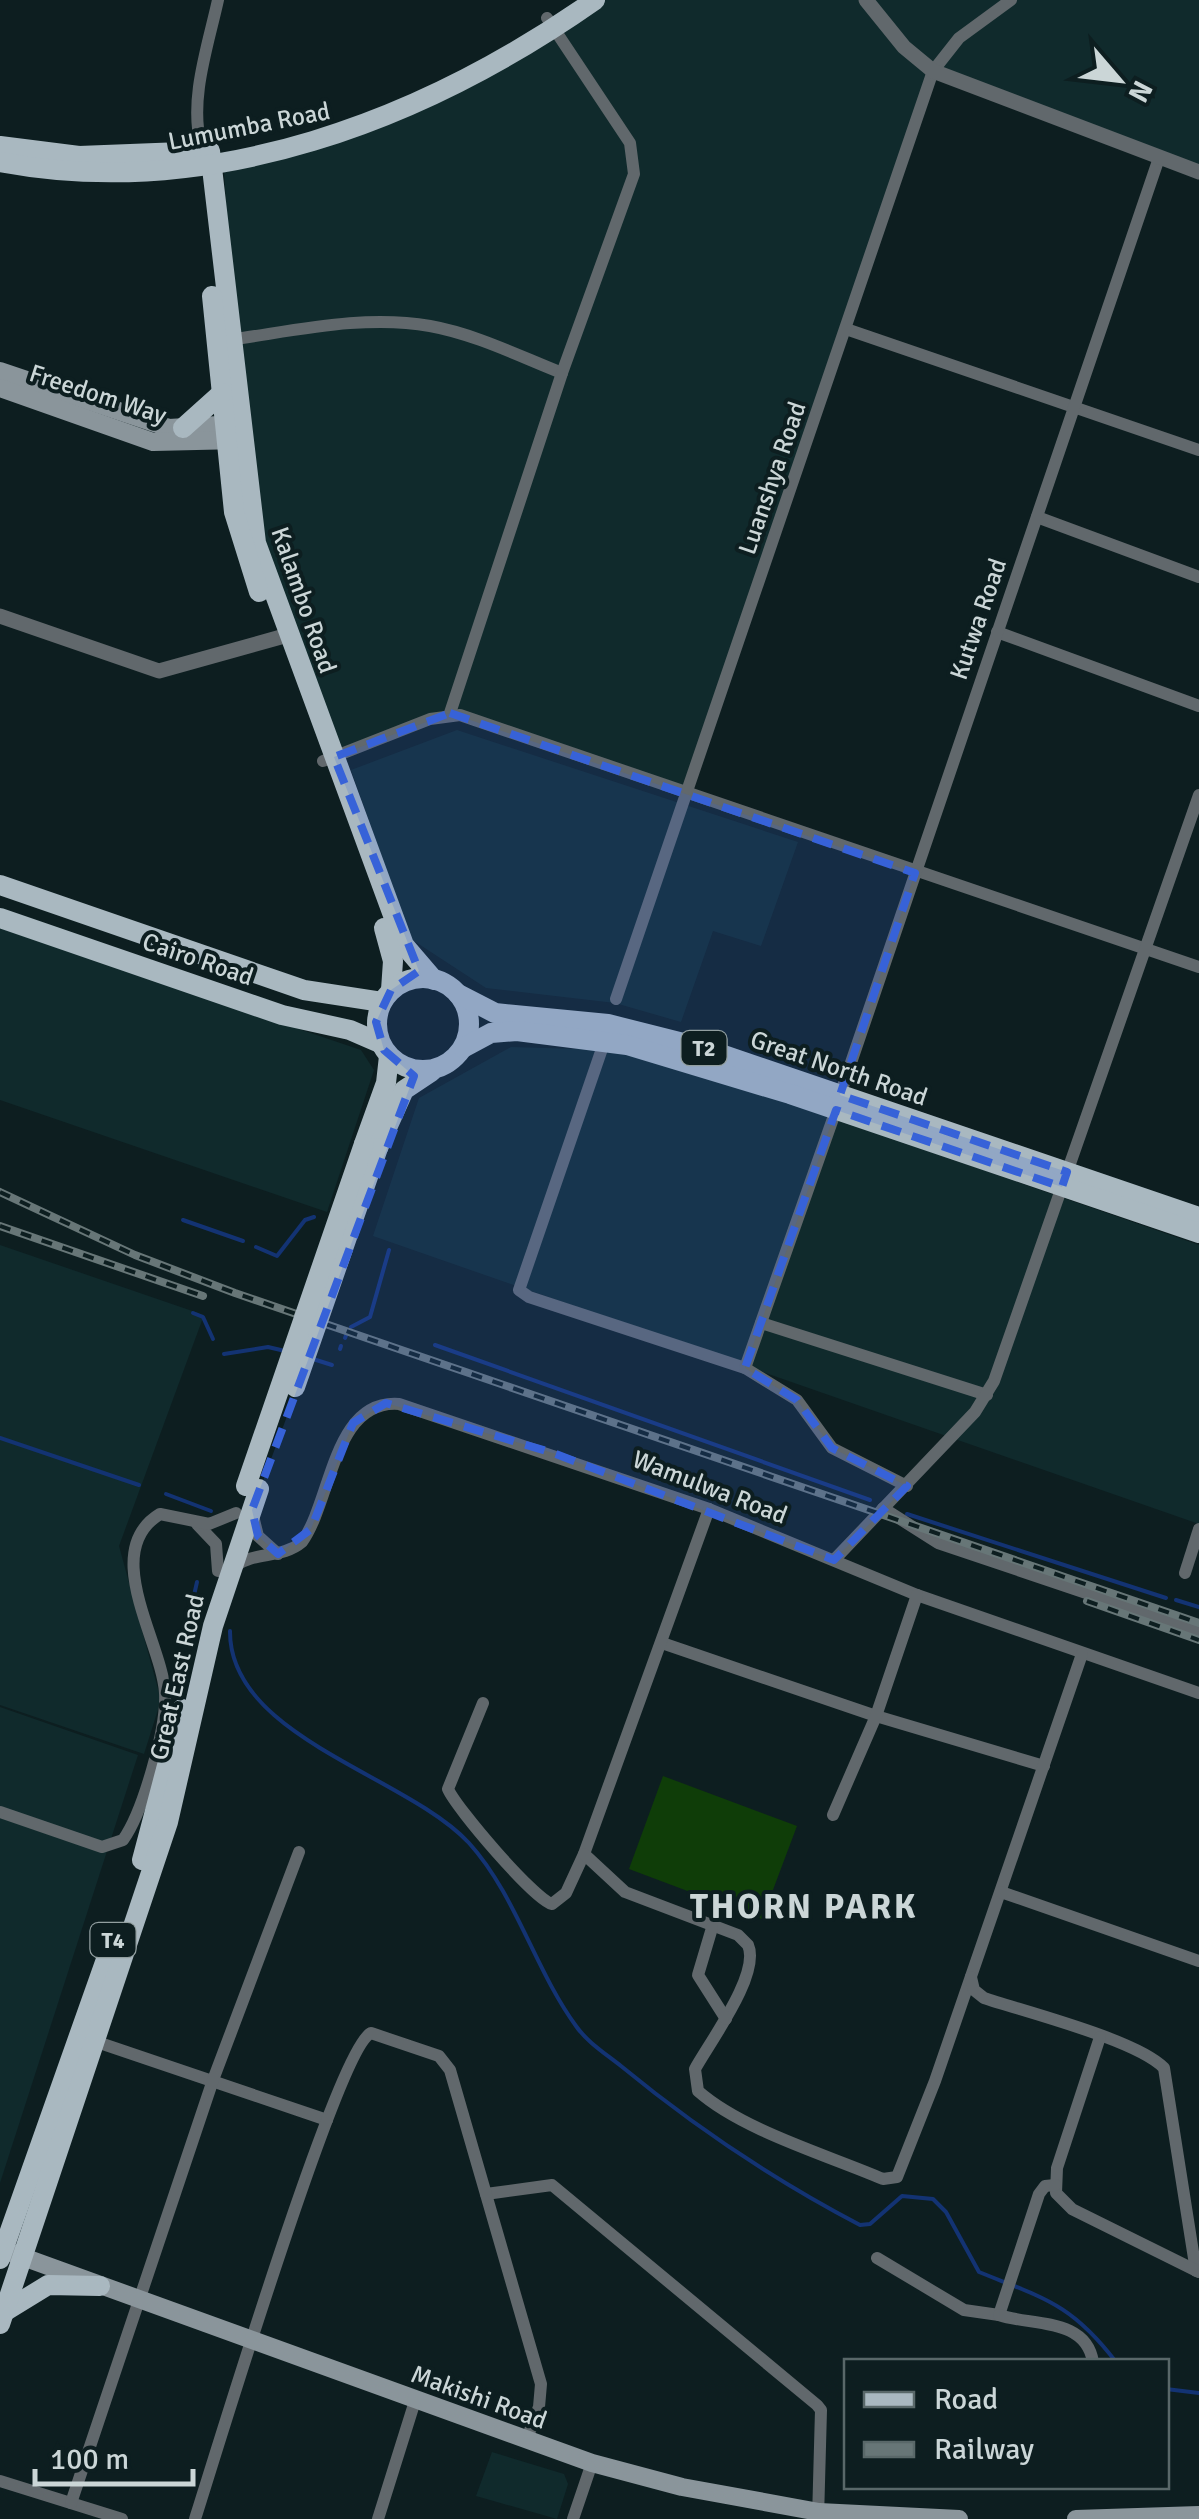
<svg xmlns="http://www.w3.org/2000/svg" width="1199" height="2519" viewBox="0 0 1199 2519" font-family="Signika,sans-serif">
<rect width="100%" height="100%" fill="#0d1e20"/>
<!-- built -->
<g fill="#102a2c">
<path d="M593 0H1199V171L937 72 690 789 451 710 327 764 247 547 224 171 349 133Z"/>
<path d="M457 730 798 842 761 946 713 931 681 1022 615 1003 486 988 411 939 351 770Z"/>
<path d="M0 928 361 1050 374 1070 327 1212 0 1100Z"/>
<path d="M511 1047 615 1050 727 1081 1199 1245V1524L373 1236 419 1098Z"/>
<path d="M0 1245 204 1315 119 1546 161 1700 144 1754 0 1705Z"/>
<path d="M0 1707 138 1755 0 2183Z"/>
<path d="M492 2452 564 2474 568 2484 557 2519 476 2496Z"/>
</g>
<!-- green -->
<path fill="#0f3d08" d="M663 1776 797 1826 762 1919 629 1869Z"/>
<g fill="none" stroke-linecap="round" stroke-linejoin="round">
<!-- stream -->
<g stroke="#133373" stroke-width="4">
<path d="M183 1220 243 1241"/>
<path d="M256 1247 277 1256 305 1220 314 1217"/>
<path d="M193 1313 203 1317 213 1339"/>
<path d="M351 1327 370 1317 389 1250"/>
<path d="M345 1338 347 1333"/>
<path d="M435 1345 870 1500"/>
<path d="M340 1349 341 1346"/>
<path d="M224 1354 268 1347 285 1351"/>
<path d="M313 1359 332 1365"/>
<path d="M0 1438 139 1485"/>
<path d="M166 1494 211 1511"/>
<path d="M907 1514 1166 1598"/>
<path d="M1176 1600 1199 1607"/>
<path d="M192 1604 197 1582"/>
<path d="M230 1631C229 1737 406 1775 469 1843 516 1895 535 1970 576 2026 587 2042 606 2054 621 2066 695 2127 776 2181 860 2225L870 2224 902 2196 933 2199 946 2212 979 2272C1043 2298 1071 2303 1116 2362"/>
<path d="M1166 2389 1199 2393"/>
</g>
<!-- minor -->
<g stroke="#61686c" stroke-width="12">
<path d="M201 145C189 99 208 46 218 0"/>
<path d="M846 329 1199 450"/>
<path d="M229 340C294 331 364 314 430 326 475 334 519 356 562 373"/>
<path d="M1037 517 1199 577"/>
<path d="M997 632 1199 706"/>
<path d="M450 713 562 373 634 174 630 143 547 18"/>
<path d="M323 761 430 719 460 715 1199 967"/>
<path d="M616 999 933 71 959 38 1011 0"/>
<path d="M605 1040 519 1290 529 1297 745 1368 836 1110"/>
<path d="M840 1095 1159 158"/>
<path d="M761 1323 987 1395"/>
<path d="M745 1368 797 1400 832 1448 907 1486"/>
<path d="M883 1508 938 1543 1199 1631"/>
<path d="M253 1516 258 1536 278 1554"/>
<path d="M197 1524 216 1544 218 1571"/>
<path d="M834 1560 975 1412 994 1381 1199 795"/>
<path d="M235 1566C256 1551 282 1559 302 1542 332 1500 333 1399 399 1404L709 1509 917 1595 1199 1693"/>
<path d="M1185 1573 1199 1529"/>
<path d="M662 1643 876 1716 1044 1766"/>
<path d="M483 1703 448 1789C456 1808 534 1899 552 1904L566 1893 584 1854 709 1509"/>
<path d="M0 1812 102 1847 123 1840C143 1812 167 1728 165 1693 162 1642 99 1551 160 1514L209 1524 236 1513"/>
<path d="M833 1815 876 1716 917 1595"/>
<path d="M584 1854 625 1892 738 1935 748 1945C761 1974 709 2043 695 2069L698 2091C742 2130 827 2155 883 2179L897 2177 935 2081 1082 1654"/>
<path d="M1001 1892 1199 1961"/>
<path d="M712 1928 698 1975 726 2019"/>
<path d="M971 1977 974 1990 984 1998C1026 2012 1137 2040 1164 2068L1196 2271"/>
<path d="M1100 2037 1057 2168 1056 2193 1072 2209 1199 2272"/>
<path d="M94 2041 327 2120"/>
<path d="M486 2194 552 2185 817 2405 821 2410 818 2519"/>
<path d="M877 2258 964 2310 999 2315 1039 2194 1045 2186 1055 2185"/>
<path d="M999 2315C1031 2326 1086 2317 1093 2362"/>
<path d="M0 2481 122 2519"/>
<path d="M71 2503 213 2080 299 1852"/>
<path d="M195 2519C215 2457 338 2048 371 2033L439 2056 450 2070 541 2384 539 2407 526 2441"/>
<path d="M378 2519 415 2401"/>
<path d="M573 2519 592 2463"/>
</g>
<!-- tertiary -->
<g stroke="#61686c" stroke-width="15">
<path d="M866 0 904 47 933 71 1199 172"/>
<path d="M0 616 159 671 288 635"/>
</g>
<!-- secondary -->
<g stroke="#8a959b" stroke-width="18">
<path d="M0 371 169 428 235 424"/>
<path d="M0 388 153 442 240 440"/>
<path d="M12 2253 592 2463 682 2487 819 2512 959 2519"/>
<path d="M1076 2519 1199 2515"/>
</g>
<!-- primary -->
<g stroke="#a9b8c0" stroke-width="20">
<path d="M0 146 79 156 207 151"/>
<path d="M210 151 256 543 404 945 434 980"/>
<path d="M0 162C212 202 424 120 595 0"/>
<path d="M212 296 234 512 259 592"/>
<path d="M183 428 222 393"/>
<path d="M0 885 304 990 382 1002"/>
<path d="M0 918 282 1015 350 1030 380 1043"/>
<path d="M384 928 393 961 391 990"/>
<circle cx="423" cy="1024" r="46"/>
<path d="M458 994 495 1013 608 1024 703 1048 1199 1217"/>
<path d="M463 1048 491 1033 517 1031 627 1045 790 1094 1199 1233"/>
<path d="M364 1144 386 1083 389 1056"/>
<path d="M378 1148 404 1090 431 1072"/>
<path d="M142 1860 182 1709"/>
<path d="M0 2259 110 1948"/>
<path d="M4 2312 48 2285 100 2286"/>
<path d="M0 2324 168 1822 213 1626 259 1489"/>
</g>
<!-- rail casing -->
<g stroke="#677677" stroke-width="8">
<g id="rail">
<path d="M0 1192 135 1255 235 1293 1199 1623"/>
<path d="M0 1226 203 1296"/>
<path d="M1087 1601 1199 1640"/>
</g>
</g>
<!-- rail -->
<use href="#rail" stroke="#0d1e20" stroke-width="4" stroke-dasharray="11" stroke-linecap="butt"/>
<!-- primary-bridge -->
<g stroke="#a9b8c0" stroke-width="20">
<path d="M295 1387 378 1148"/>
<path d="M246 1486 364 1144"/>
</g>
</g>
<!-- marked area -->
<path fill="#3762d8" fill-opacity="0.2" stroke="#3762d8" stroke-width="8" stroke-dasharray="20 12" stroke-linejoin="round" d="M450 713 915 873 840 1095 1067 1172 1062 1187 836 1110 745 1368 797 1400 832 1448 907 1486 834 1560 553 1453 386 1403 353 1423 311 1529 278 1554 258 1536 252 1510 414 1076 384 1050 376 1022 391 990 419 971 334 757Z"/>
<g text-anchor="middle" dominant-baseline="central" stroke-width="8" stroke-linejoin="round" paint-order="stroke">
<!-- shield labels -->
<g fill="#0d1e20" stroke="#929fa0" stroke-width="2.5">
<rect x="681.5" y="1031" width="45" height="34" rx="8"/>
<rect x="90.5" y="1923" width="45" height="34" rx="8"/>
</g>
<g font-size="22" font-weight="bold" fill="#cbd6d7">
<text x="704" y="1048">T2</text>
<text x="113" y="1940">T4</text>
</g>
<!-- street labels -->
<g font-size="25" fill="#cbd6d7" stroke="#0d1e20">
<text transform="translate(249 126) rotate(-11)">Lumumba Road</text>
<text transform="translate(98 394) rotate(18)">Freedom Way</text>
<text transform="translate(772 478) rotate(-71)">Luanshya Road</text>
<text transform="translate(304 600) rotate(71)">Kalambo Road</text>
<text transform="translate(978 619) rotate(-71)">Kutwa Road</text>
<text transform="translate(198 959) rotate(19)">Cairo Road</text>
<text transform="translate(839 1068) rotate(19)">Great North Road</text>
<text transform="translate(710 1487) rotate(21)">Wamulwa Road</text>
<text transform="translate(177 1677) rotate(-77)">Great East Road</text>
<text transform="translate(479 2397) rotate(20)">Makishi Road</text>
</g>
<!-- district labels -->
<g font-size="35" font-weight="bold" letter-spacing="2.5" fill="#cbd6d7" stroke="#0d1e20">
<text x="804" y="1906">THORN PARK</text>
</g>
</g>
<!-- legend -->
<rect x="844" y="2359" width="325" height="130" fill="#0d1e20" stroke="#596869" stroke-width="2.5"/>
<rect x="864" y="2392" width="50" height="15" fill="#a9b8c0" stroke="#596869" stroke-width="2.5"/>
<text x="934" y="2409" font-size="30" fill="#cbd6d7">Road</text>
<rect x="864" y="2442" width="50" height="15" fill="#677677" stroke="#596869" stroke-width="2.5"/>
<text x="934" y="2459" font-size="30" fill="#cbd6d7">Railway</text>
<!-- north arrow -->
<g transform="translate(1119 80) rotate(118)" stroke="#0d1e20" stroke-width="8" paint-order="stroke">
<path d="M0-8L18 38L0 25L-18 38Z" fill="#cbd6d7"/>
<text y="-15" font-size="28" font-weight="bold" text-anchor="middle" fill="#cbd6d7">N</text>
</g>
<!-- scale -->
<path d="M35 2469v15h158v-15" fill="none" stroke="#cbd6d7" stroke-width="5"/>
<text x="50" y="2469" font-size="30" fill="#cbd6d7" stroke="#0d1e20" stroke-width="8" paint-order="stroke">100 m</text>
</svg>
